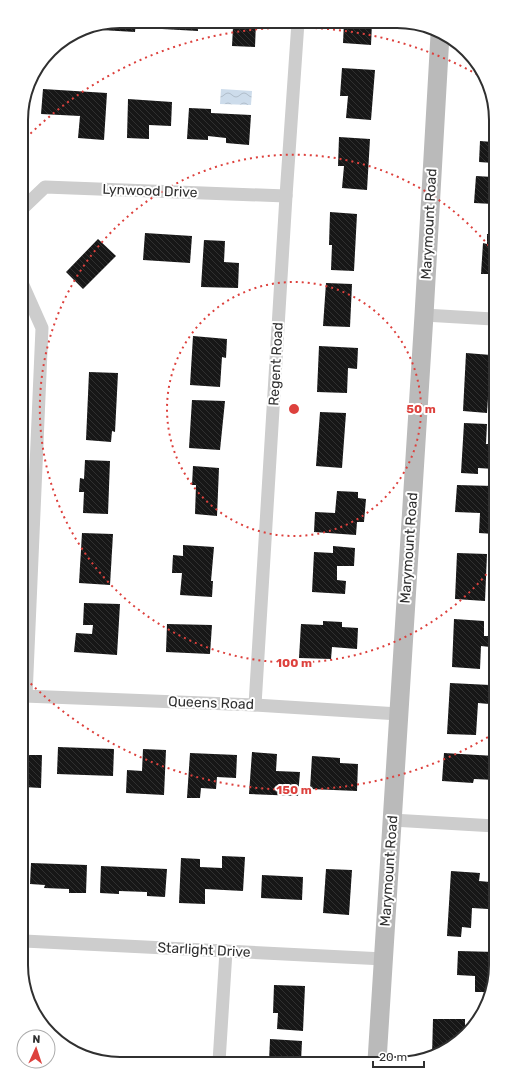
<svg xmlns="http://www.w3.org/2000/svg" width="517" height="1085" viewBox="0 0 517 1085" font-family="Rubik,sans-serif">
<defs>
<pattern id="water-waves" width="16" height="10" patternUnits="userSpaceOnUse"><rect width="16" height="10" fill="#cddceb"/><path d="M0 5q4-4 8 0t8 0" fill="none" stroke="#b0bdca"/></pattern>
<pattern id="building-back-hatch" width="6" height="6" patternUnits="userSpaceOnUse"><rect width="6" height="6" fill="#171717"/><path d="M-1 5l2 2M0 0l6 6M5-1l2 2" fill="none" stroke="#303030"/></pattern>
</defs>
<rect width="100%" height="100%" fill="#fff"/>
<!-- water -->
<path fill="url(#water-waves)" d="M221 89 252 91 251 105 220 104Z"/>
<!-- building -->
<g fill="url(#building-back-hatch)">
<path d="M120 21H136L135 32 101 30V25Z"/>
<path d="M162 21H198V31L162 29Z"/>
<path d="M214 22H256L255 47 232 46 233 27 214 26Z"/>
<path d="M344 22 372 23 371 45 343 43Z"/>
<path d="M342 68 375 70 371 120 346 118 348 96H340Z"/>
<path d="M43 89 107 93 104 140 78 138 80 116 41 114Z"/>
<path d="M128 99 172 102 171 126 149 125V139L127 138Z"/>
<path d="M189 108 211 109V113L251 115 249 145 226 143V138L208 136V140L187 139Z"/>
<path d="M339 137 370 139 367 190 342 188 344 166H338Z"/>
<path d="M480 141 493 142V163L479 162Z"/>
<path d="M476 176 493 177V204L474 203Z"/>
<path d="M330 212 357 214 354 271 331 270 332 245H329Z"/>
<path d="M145 233 192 236 190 263 143 260Z"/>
<path d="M487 234H493V274H481L483 243 487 244Z"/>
<path d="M98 239 116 256 83 289 66 272Z"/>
<path d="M204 240 225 241 224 262 239 263 238 288 201 287Z"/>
<path d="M326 283 352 284 350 327 323 326Z"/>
<path d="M193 336 227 339 226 358 222 357 220 387 190 385Z"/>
<path d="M319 346 358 348 357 369 348 368 347 393 317 392Z"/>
<path d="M466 353 491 355 487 413 463 411Z"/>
<path d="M89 372 118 373 115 432 112 431 111 442 86 440Z"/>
<path d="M192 400 225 401 220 450 189 448Z"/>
<path d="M320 412 346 413 342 468 316 466Z"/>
<path d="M464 423 487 424 486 444H494V469L478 468V474L461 473Z"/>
<path d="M85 460 110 461 108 514 83 513 84 492H79L80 478 84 479Z"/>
<path d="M193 466 219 468 217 516 195 514 196 485H192Z"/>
<path d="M457 485 494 486V534L479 533 480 513 455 512Z"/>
<path d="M337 491 358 492V498L366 499 364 522H357L356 535 314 532 315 512 335 513Z"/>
<path d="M82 533 113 534 110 585 79 583Z"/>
<path d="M183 545 214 547 211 581H213L212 597 180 595 182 573H172L173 555 183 556Z"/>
<path d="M333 546 355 548 354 566H337V580L346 581 345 594 312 592 314 552 333 553Z"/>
<path d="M457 553 487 554 485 601 455 599Z"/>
<path d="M84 603 120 604 117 655 74 652 76 633 92 634 93 625H83Z"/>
<path d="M454 619 484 621V636H491L490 647 481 646 480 669 452 667Z"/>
<path d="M323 621 342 622V627L358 628 357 649 332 647 331 659 299 658 301 624 323 625Z"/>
<path d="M167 624 212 625 210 654 166 652Z"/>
<path d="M450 683 490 685 489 704 478 703 476 735 447 734Z"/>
<path d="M24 744H26L25 755H42L41 788 24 787Z"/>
<path d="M58 747 114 749 113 776 57 774Z"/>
<path d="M143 749 166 750 164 795 126 793 127 770 142 771Z"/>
<path d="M252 752 277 754 276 771 300 772 298 796 249 794Z"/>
<path d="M190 753 237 755 236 778 217 777 216 789 201 788 200 798H187Z"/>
<path d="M444 753 495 756V780L474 779 473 783 442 781Z"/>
<path d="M312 756 340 758V763L358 764 357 791 310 789Z"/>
<path d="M222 856 245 857 243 891 205 889V904L179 903 181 858 200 859V867L222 868Z"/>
<path d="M31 863 87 865 86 893H69V889L44 888 45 885 30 884Z"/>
<path d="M101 866 167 869 165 897 147 896V892L119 891V894L100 893Z"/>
<path d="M326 869 352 870 349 915 323 913Z"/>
<path d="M451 871 480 873 479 881 490 882 488 909 472 908 471 928 462 927 461 937 447 936Z"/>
<path d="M262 875 303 877 302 900 261 898Z"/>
<path d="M458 951 496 952V972L488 992H475V976L457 975Z"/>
<path d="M274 985 305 986 303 1031 277 1029 278 1013H273Z"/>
<path d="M433 1019H465V1035L452 1047 432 1056Z"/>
<path d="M270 1039 302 1041 301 1061H269Z"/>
</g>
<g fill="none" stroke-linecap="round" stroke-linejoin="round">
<!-- street -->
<g stroke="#cdcdcd" stroke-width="13">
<path d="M22 209 45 187 286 196"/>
<path d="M22 283 42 328 26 696"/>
<path d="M424 315 493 319"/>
<path d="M24 696 255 705 399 714"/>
<path d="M255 705 286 196 298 22"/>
<path d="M392 820 495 826"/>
<path d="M24 941 384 959"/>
<path d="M219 1062 226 951"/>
</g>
<!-- secondary -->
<path stroke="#bababa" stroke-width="19" d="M377 1061 424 315 440 35"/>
</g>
<!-- distance rings -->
<g fill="none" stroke="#dd413d" stroke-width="2" stroke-dasharray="2 4">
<circle cx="294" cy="409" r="127"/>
<path d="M494 565A254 254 0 1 1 493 251"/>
<path d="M493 734A381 381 0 0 1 25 678M22 142A381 381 0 0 1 482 77"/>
</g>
<g text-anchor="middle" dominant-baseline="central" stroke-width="4" stroke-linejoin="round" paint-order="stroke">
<!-- street labels -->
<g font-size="14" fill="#303030" stroke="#fff">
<text transform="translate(150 191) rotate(2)">Lynwood Drive</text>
<text transform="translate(429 224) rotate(-87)">Marymount Road</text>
<text transform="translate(276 364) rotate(-87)">Regent Road</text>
<text transform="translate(409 548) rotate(-86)">Marymount Road</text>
<text transform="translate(211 703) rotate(2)">Queens Road</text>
<text transform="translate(389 871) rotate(-86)">Marymount Road</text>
<text transform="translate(204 950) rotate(3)">Starlight Drive</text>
</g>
</g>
<!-- crop -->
<path d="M0 0H517V1085H0ZM120 28H397A92 92 0 0 1 489 120V965A92 92 0 0 1 397 1057H120A92 92 0 0 1 28 965V120A92 92 0 0 1 120 28Z" fill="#fff" fill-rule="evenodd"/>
<path fill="none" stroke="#303030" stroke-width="2" d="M120 28H397A92 92 0 0 1 489 120V965A92 92 0 0 1 397 1057H120A92 92 0 0 1 28 965V120A92 92 0 0 1 120 28Z"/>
<circle cx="294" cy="409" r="6" fill="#dd413d" stroke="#fff" stroke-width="2"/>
<g font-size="12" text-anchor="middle" font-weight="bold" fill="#dd413d" stroke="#fff" stroke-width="4" stroke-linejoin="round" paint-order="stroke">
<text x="421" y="413">50 m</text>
<text x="294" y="667">100 m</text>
<text x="294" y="794">150 m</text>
</g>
<!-- north arrow -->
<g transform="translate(36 1049) rotate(3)"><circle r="19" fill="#ffffff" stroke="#acacac"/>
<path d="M0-3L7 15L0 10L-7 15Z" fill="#dd413d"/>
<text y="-6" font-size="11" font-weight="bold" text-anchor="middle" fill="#303030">N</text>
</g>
<!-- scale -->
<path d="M373 1061v6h51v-6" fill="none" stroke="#303030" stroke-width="2"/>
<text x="379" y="1061" font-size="12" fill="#303030" stroke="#ffffff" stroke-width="3" paint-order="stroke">20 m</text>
</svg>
